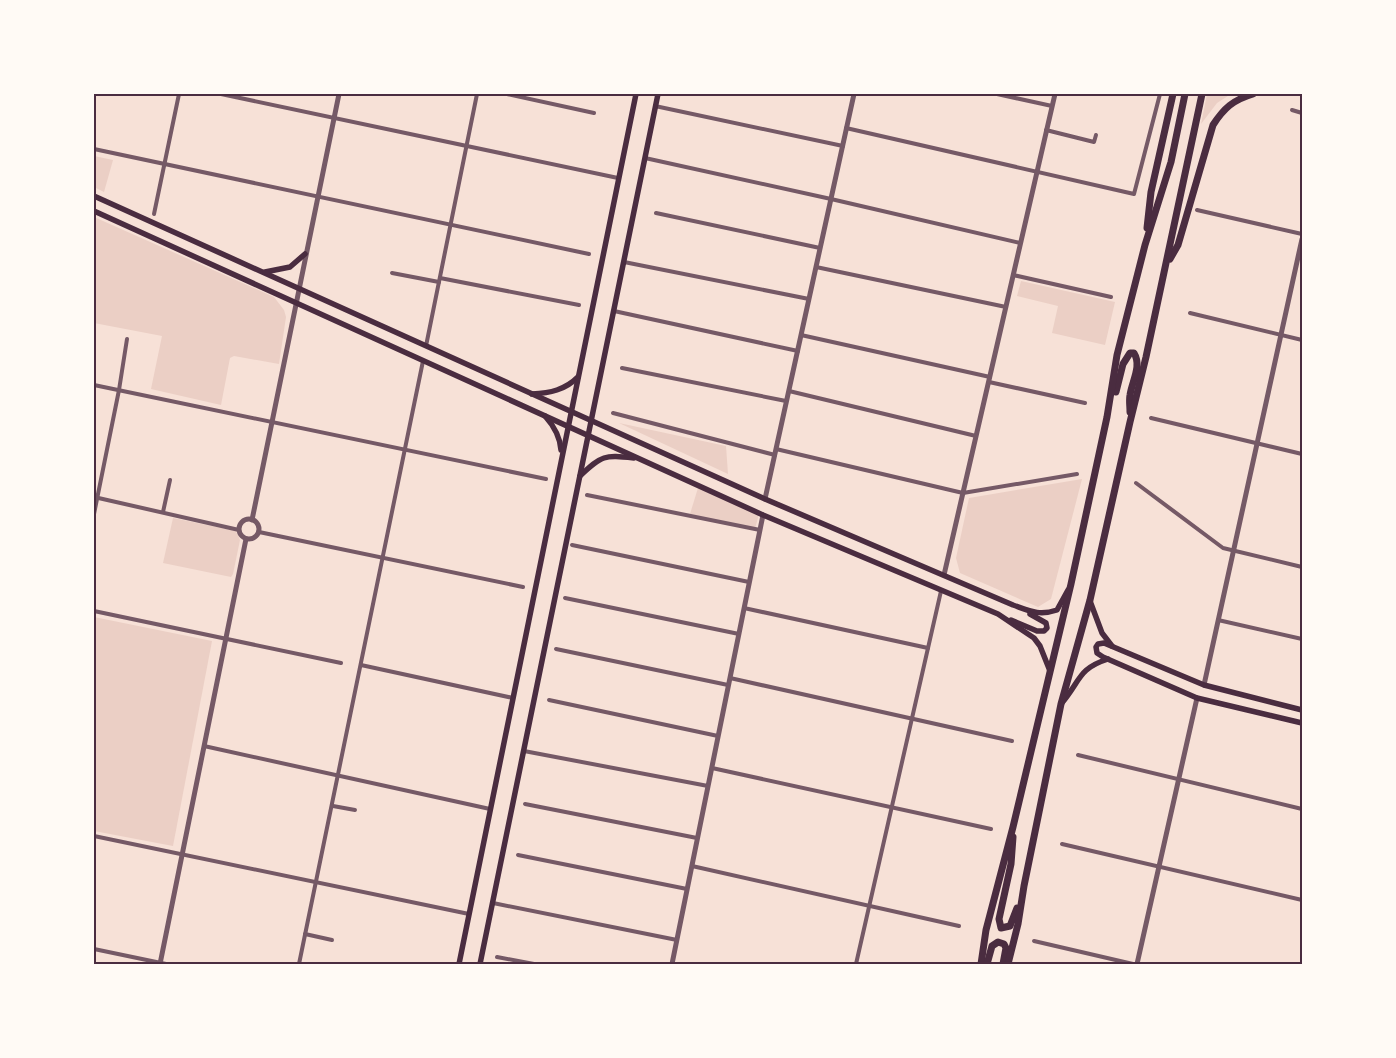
<svg xmlns="http://www.w3.org/2000/svg" width="1396" height="1058" viewBox="0 0 1396 1058" font-family="'Zilla Slab',serif">
<rect width="100%" height="100%" fill="#f7e1d7"/>
<!-- green -->
<g fill="#ebcfc5">
<path d="M1207 94H1231L1217 103 1201 124Z"/>
<path d="M94 156 113 160 104 192 94 187Z"/>
<path d="M94 217 274 297 284 310 286 317 279 364 234 356 230 358 221 405 151 389 162 336 94 323Z"/>
<path d="M1021 281 1115 302 1105 345 1052 333 1058 306 1017 296Z"/>
<path d="M619 423 726 446 728 474Z"/>
<path d="M1082 479 1051 599 1038 607 960 573 956 558 969 498Z"/>
<path d="M698 488 759 514 755 529 690 514Z"/>
<path d="M173 518 236 531 240 540 233 574 231 577 163 563Z"/>
<path d="M94 617 212 641 173 846 94 831Z"/>
</g>
<g fill="none" stroke-linecap="round" stroke-linejoin="round">
<!-- minor -->
<g stroke="#755966" stroke-width="4">
<path d="M221 94 618 178"/>
<path d="M507 94 594 113"/>
<path d="M997 94 1052 106"/>
<path d="M655 106 843 146"/>
<path d="M1292 110 1302 113"/>
<path d="M846 128 1134 194 1160 94"/>
<path d="M1046 130 1094 142 1096 135"/>
<path d="M94 149 589 254"/>
<path d="M645 158 831 199 1020 243"/>
<path d="M1197 210 1302 234"/>
<path d="M656 213 820 248"/>
<path d="M154 214 179 94"/>
<path d="M624 262 809 299"/>
<path d="M816 267 1006 307"/>
<path d="M392 273 439 282"/>
<path d="M1013 275 1111 297"/>
<path d="M440 278 579 305"/>
<path d="M614 311 798 351"/>
<path d="M1190 313 1302 340"/>
<path d="M801 335 990 377"/>
<path d="M426 346 477 94"/>
<path d="M622 368 786 401"/>
<path d="M989 382 1085 403"/>
<path d="M94 385 546 479"/>
<path d="M789 391 976 436"/>
<path d="M613 413 775 455"/>
<path d="M1151 418 1302 454"/>
<path d="M776 449 963 493 1077 474"/>
<path d="M1136 483 1223 548 1302 567"/>
<path d="M587 495 760 530"/>
<path d="M94 497 239 530"/>
<path d="M163 512 170 480"/>
<path d="M94 514 119 390 127 339"/>
<path d="M259 532 523 587"/>
<path d="M572 545 749 582"/>
<path d="M565 598 739 634"/>
<path d="M744 608 928 648"/>
<path d="M94 611 341 663"/>
<path d="M1218 620 1302 639"/>
<path d="M556 649 728 685"/>
<path d="M361 665 513 698"/>
<path d="M730 678 1012 741"/>
<path d="M549 700 718 736"/>
<path d="M204 746 490 809"/>
<path d="M524 751 708 786"/>
<path d="M1078 755 1302 809"/>
<path d="M712 768 991 829"/>
<path d="M525 804 697 838"/>
<path d="M333 806 355 810"/>
<path d="M94 836 469 914"/>
<path d="M1062 844 1302 900"/>
<path d="M518 855 687 889"/>
<path d="M692 866 959 926"/>
<path d="M493 903 677 940"/>
<path d="M305 934 332 940"/>
<path d="M1034 941 1133 964"/>
<path d="M94 949 166 964"/>
<path d="M497 957 534 964"/>
<path d="M299 964 423 361"/>
<path d="M856 964 941 591"/>
</g>
<!-- tertiary -->
<g stroke="#755966" stroke-width="5">
<path d="M765 499 854 94"/>
<circle cx="249" cy="529" r="10"/>
<path d="M252 520 339 94"/>
<path d="M944 575 1055 94"/>
<path d="M1204 685 1302 239"/>
<path d="M160 964 246 539"/>
<path d="M672 964 763 515"/>
<path d="M1137 964 1197 698"/>
</g>
<!-- secondary -->
<g stroke="#4a2c40" stroke-width="5.5">
<path d="M94 196 765 499 1013 605C1030 611 1039 616 1057 610L1068 590"/>
<path d="M94 211 763 515 998 614 1034 638 1040 646 1050 671"/>
<path d="M265 272 290 267 305 254"/>
<path d="M532 394C550 393 565 390 578 377"/>
<path d="M545 416C554 426 560 436 561 450"/>
<path d="M580 476C602 455 604 455 634 458"/>
<path d="M1090 601 1102 633 1112 646"/>
<path d="M1011 620 1037 631H1044L1047 628 1046 623 1030 614"/>
<path d="M1061 704C1081 681 1077 669 1108 659"/>
<path d="M1302 710 1204 685 1104 643 1098 644 1096 647 1097 653 1103 657 1197 698 1302 723"/>
<path d="M459 964 636 94"/>
<path d="M480 964 658 94"/>
</g>
<!-- trunk -->
<g stroke="#4a2c40" stroke-width="7">
<path d="M1147 228 1151 192 1173 94"/>
<path d="M1170 259 1178 245 1213 125C1224 108 1233 100 1253 94"/>
<path d="M1116 392 1123 364 1130 353H1134C1142 366 1132 381 1130 395 1129 401 1130 406 1130 412"/>
<path d="M1013 837 1011 864 999 919 1001 928 1010 926 1017 908"/>
<path d="M981 964 986 930 1013 827 1071 584 1107 417 1117 355 1145 245 1171 162 1185 94"/>
<path d="M987 964 992 946 998 942 1004 944 1006 948 1003 964"/>
<path d="M1008 964 1018 924 1024 886 1061 704 1090 600 1130 422 1146 357 1202 94"/>
</g>
</g>
<!-- border -->
<rect width="1396" height="1058" fill="none" stroke="#fffaf5" stroke-width="190"/>
<rect x="95" y="95" width="1206" height="868" fill="none" stroke="#4a2c40" stroke-width="2"/>
</svg>
